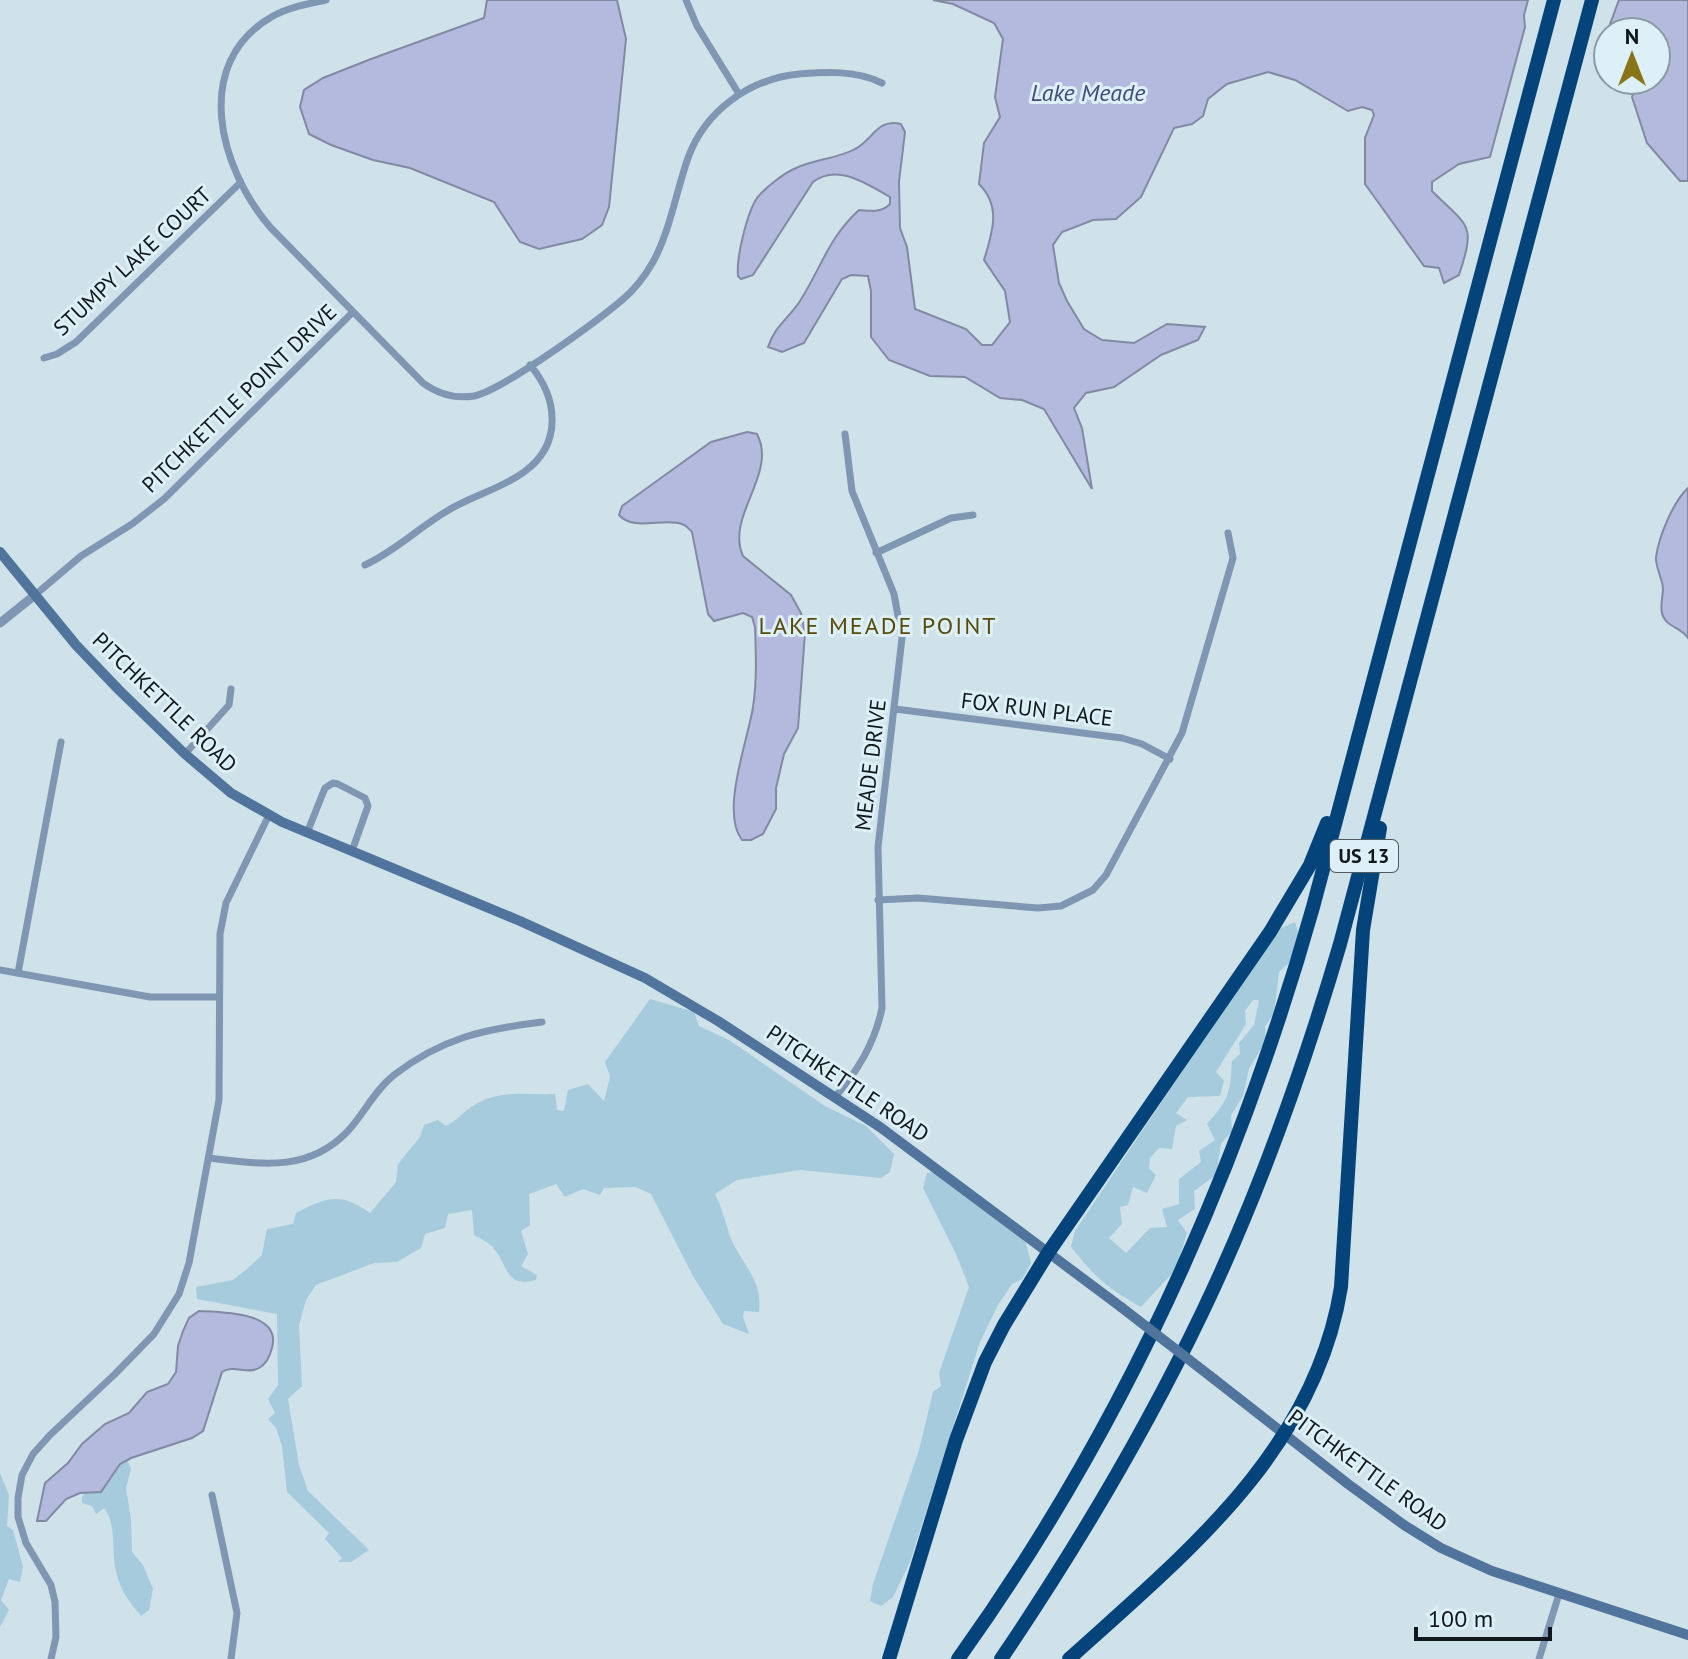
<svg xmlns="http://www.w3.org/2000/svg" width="1688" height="1659" viewBox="0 0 1688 1659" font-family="'PT Sans',sans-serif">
<rect width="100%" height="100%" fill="#cfe2ea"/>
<!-- green -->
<g fill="#a5cbdc" fill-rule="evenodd">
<path d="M1295 922 1299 935 1292 960 1279 972 1274 1014 1265 1026 1266 1040 1249 1069 1243 1096 1231 1115 1232 1131 1221 1144 1216 1175 1194 1191 1195 1209 1178 1220 1187 1233 1176 1269 1141 1307C1106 1287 1096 1278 1071 1247L1075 1231 1277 930ZM1253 1000H1259L1254 1025 1239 1043 1240 1054 1232 1061C1230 1094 1229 1099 1207 1124L1215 1140 1199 1151 1201 1162 1179 1179V1204L1162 1209 1167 1227 1150 1228 1126 1253 1109 1238 1122 1224 1120 1207 1128 1205 1133 1187 1147 1193 1156 1175 1149 1168 1150 1158 1159 1148 1172 1149 1176 1126 1187 1120 1176 1113 1188 1097 1220 1096 1224 1081 1216 1072 1246 1024 1245 1011Z"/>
<path d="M650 999 694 1012 699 1026 729 1040 825 1106 866 1126 894 1154 890 1172 881 1178 800 1170 737 1180 715 1194C722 1208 725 1221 730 1236 741 1265 763 1278 759 1312L744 1311 743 1317 749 1334 723 1324 693 1276 651 1194 636 1187 604 1188 600 1195 583 1189 565 1197 556 1184 529 1194 530 1225 521 1231 528 1254 521 1266 537 1275 536 1280C506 1288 509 1268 495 1250 491 1243 481 1239 474 1235L472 1210 448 1214 445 1228 425 1234 421 1248 397 1262 374 1263 316 1285 306 1300 299 1325 302 1386 288 1399 299 1465 308 1491 369 1550 351 1562H338L342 1558 325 1539 329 1533 287 1492 282 1446 276 1428 268 1419 275 1413 268 1399 278 1385 277 1314 197 1299 196 1287 233 1280 248 1268 262 1255 267 1229 293 1224 296 1213C326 1197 341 1192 370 1213L396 1182 398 1164 420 1137 424 1125 438 1120 446 1126C458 1120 466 1109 478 1103 500 1090 530 1095 555 1094L557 1110 564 1111 568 1090 588 1084 604 1101 610 1077 605 1062Z"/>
<path d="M934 1172 1008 1225 1026 1243 1031 1263 1022 1279 1012 1284 998 1305 980 1342 910 1562 893 1597 881 1606 870 1601 873 1584 919 1450 933 1392 941 1386 939 1373 969 1287 956 1254 923 1188 927 1173Z"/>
<path d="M127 1460 131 1469 126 1488 131 1519 132 1552 143 1565 153 1589 149 1610 141 1616C129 1602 120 1590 116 1571 111 1551 117 1524 104 1508L96 1514 92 1506 82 1503V1497L85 1493 101 1492 120 1464Z"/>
<path d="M0 1473 9 1495 7 1526 13 1530 23 1567 20 1582 9 1579 1 1600 9 1610 0 1627Z"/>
</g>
<!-- water -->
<g fill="#b4badd" stroke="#8389a3" stroke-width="2">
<path d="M487 0H617L626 39 609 207 602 225 582 239 539 249 520 242 494 202 410 168 373 160 331 145 309 134 300 107 304 90 323 78 371 59 484 18Z"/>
<path d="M933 0H1528L1524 15 1525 27 1490 157 1459 164 1432 182V191C1469 228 1476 223 1459 275L1444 283 1439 268 1424 266 1365 184V138L1374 115 1372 110 1362 107 1348 111 1295 80 1268 72 1227 84 1208 99 1203 116 1192 124 1174 128 1141 197 1116 219 1093 220 1062 232 1053 245 1059 283 1067 301 1084 329 1102 340 1134 343 1167 324 1205 327 1198 340 1161 355 1114 387 1086 393 1074 408 1082 428 1092 489 1044 409 1022 400 1000 398 965 377 930 376 889 360 871 337V291L868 276 851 275 842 279 804 343 782 352 768 347C774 327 789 318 800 301 821 268 829 237 859 210 871 211 881 213 890 204V197C867 184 838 163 813 182L753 275 741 279 738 276C736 258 747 213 757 198 766 187 784 173 796 168 815 159 837 159 855 149 873 140 877 118 901 124L905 132 899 182 900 228 907 247 915 309 966 329 982 345H992L1010 322 1005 291 984 260C992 233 1002 207 979 184L984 143 1000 117 995 97 1003 39 994 23 953 4Z"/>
<path d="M1619 0H1688V181H1680L1647 143 1632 97 1636 87 1619 84 1615 80H1656V32H1608V73L1606 71V35Z"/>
<path d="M747 432 757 434C778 474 725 516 743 556L791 595 801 613 805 633 798 728 784 754 776 788V809L763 834 751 840H742C720 812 748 740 753 707 757 681 756 653 755 627L752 617 743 613 714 621 708 614 692 532C689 529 686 525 682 524 663 517 634 532 619 515L622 506 711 442Z"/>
<path d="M1688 488V638C1681 627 1665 627 1662 613 1660 606 1663 595 1663 588 1662 578 1655 566 1656 557 1659 536 1673 502 1688 488Z"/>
<path d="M199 1311C223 1312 282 1312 272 1348 270 1356 266 1364 259 1368 247 1375 234 1364 222 1372L203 1431 192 1438 131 1458 120 1464 101 1492 80 1493 66 1499 46 1521H37L45 1483 68 1463 82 1444 105 1424 129 1413 147 1392 168 1384 176 1372 178 1346 183 1331 189 1318Z"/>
</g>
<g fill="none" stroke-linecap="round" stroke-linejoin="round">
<!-- minor -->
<g stroke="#7f97b3" stroke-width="7">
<path d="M326 0C308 4 289 7 273 16 190 63 220 169 270 227L423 383C438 394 455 399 474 396 503 390 596 322 622 300 634 290 645 276 653 262 670 231 676 192 688 158 705 111 749 79 799 74 827 72 856 70 882 83"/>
<path d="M686 0 697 26 739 94"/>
<path d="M44 358 57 354 76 342 240 183"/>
<path d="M876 553 951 518 973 515"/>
<path d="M365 565C397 550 418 528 447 511 471 496 501 489 524 472 563 444 558 398 530 365"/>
<path d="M35 595 81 556 132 524 164 499 353 312"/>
<path d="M895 709 1122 738 1142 744 1170 759"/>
<path d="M185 754 229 705 231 689"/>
<path d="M307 833 325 788 333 783 338 784 365 798 368 806 352 851"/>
<path d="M878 900 918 898 1038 908 1061 906 1093 890 1106 875 1182 733 1233 558 1228 533"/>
<path d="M0 970 150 997H219"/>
<path d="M18 973 61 742"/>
<path d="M835 1097C858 1071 875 1043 882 1008L878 847 902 638 894 594 852 491 845 434"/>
<path d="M209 1158C260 1164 307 1173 347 1132 364 1114 374 1091 394 1075 442 1038 484 1029 542 1022"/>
<path d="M212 1495 237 1613 231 1659"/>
<path d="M51 1659 56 1637 55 1602 51 1585 26 1543 18 1517V1498L22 1475 33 1454 50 1435 115 1374 154 1334 179 1294 189 1263 219 1100 220 934 226 903 269 815"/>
<path d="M1539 1659 1559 1594"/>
</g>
<!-- tertiary -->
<path stroke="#7f97b3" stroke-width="9" d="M0 623 35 595"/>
<!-- secondary -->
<g stroke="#50749c" stroke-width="10">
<path d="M0 552 76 645 119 690 185 754 231 793 282 822 520 921 645 978 718 1021 880 1127 1121 1307"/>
<path d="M1214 1379 1348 1484 1404 1525 1441 1548 1492 1571 1688 1635"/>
</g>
<!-- motorway -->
<g stroke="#05447b" stroke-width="14">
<path d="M889 1659 956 1440 985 1362 1004 1325 1048 1253 1270 932 1310 865 1327 823"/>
<path d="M958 1659C1121 1432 1237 1176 1313 907L1554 0"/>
<path d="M1001 1659C1076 1548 1144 1434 1202 1313 1259 1194 1303 1070 1340 944L1592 0"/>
<path d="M1069 1659C1185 1554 1315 1451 1341 1287L1363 930 1380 828"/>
</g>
<!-- secondary-bridge -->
<path stroke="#50749c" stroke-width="10" d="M1121 1307 1214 1379"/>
</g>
<g text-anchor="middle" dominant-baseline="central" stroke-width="6" stroke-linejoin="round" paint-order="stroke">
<!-- shield labels -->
<rect fill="#ddf0f8" stroke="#4e595d" stroke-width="2" x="1330" y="840" width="68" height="32" rx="6"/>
<g font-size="20" font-weight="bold" fill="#11181b">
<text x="1364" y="856">US 13</text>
</g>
<!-- street labels -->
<g font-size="22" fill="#11181b" stroke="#ddf0f8">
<text transform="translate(132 261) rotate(-43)">STUMPY LAKE COURT</text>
<text transform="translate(239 398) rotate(-44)">PITCHKETTLE POINT DRIVE</text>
<text transform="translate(165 702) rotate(44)">PITCHKETTLE ROAD</text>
<text transform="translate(1037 709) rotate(7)">FOX RUN PLACE</text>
<text transform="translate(870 765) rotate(-83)">MEADE DRIVE</text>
<text transform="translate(848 1083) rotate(34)">PITCHKETTLE ROAD</text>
<text transform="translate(1368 1470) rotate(36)">PITCHKETTLE ROAD</text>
</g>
<!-- water labels -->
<g font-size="24" font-style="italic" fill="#434979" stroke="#ddf0f8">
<text x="1088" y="92">Lake Meade</text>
</g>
<!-- neighbourhood labels -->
<g font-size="24" letter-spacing="2" fill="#584a09" stroke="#ddf0f8">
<text x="878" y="625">LAKE MEADE POINT</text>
</g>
</g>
<!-- north arrow -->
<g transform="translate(1632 56)"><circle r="38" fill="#ddf0f8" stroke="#8b9aa0" stroke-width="2"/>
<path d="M0-6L14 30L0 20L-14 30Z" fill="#897417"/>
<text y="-12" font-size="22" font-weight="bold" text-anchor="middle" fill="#11181b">N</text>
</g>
<!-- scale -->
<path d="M1416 1627v12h134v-12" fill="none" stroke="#11181b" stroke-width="4"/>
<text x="1428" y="1627" font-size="24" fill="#11181b" stroke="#ddf0f8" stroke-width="6" paint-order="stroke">100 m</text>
</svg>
